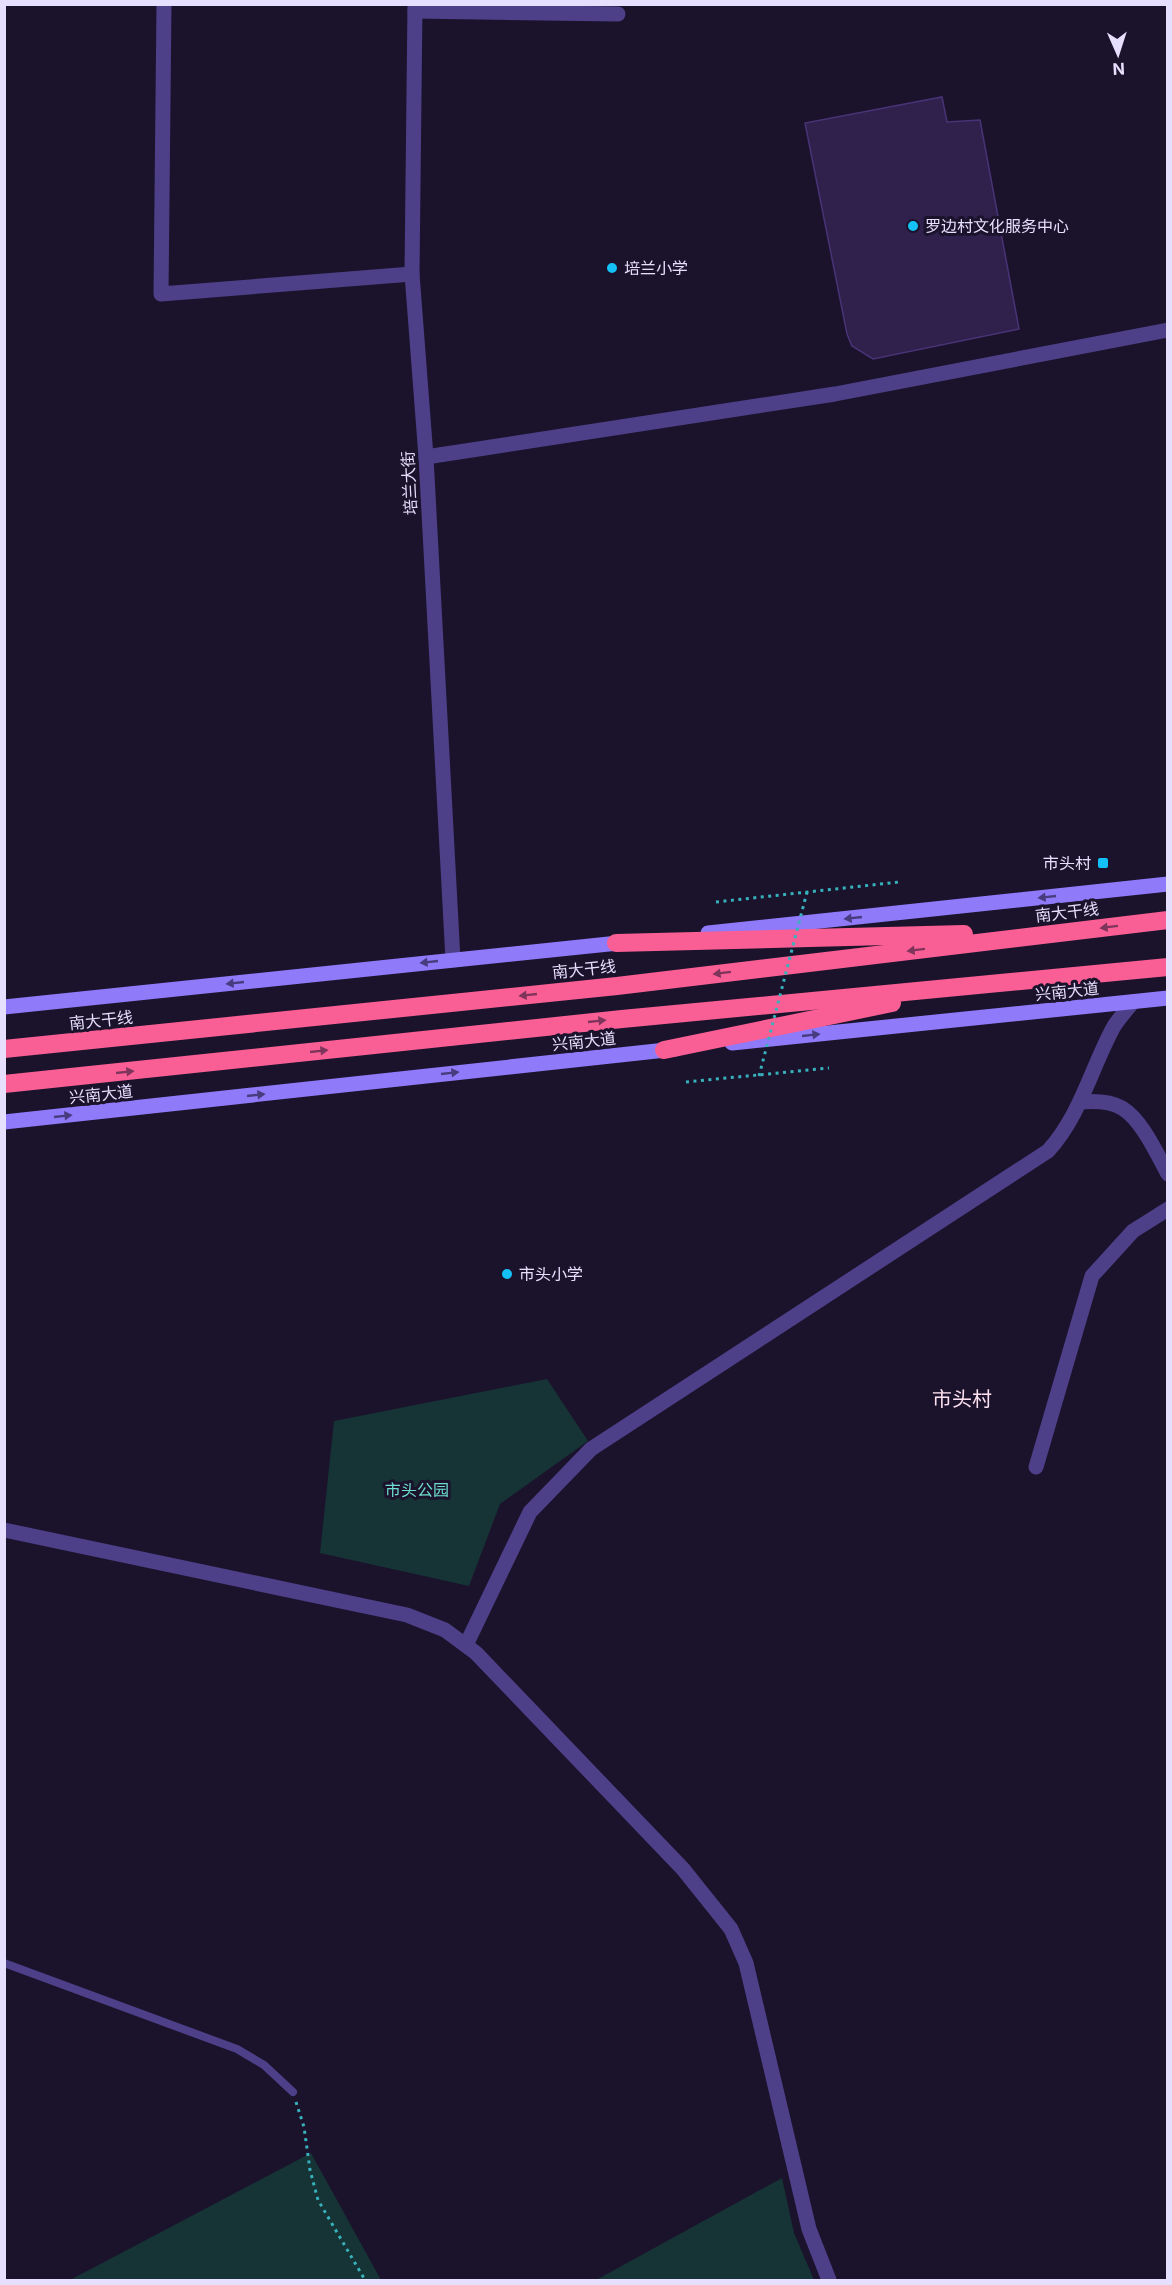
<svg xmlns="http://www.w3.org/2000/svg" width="1172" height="2285" viewBox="0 0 1172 2285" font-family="Inter,'Noto Sans SC',sans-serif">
<rect width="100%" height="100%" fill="#1b132c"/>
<!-- green -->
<g fill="#163336">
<path d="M547 1379 588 1441 500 1504 469 1586 320 1553 334 1421Z"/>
<path d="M311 2153 381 2280H70Z"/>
<path d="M782 2178 794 2233 814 2280H596Z"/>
</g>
<!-- building -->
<path fill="#2f204c" stroke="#493377" stroke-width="1.5" d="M942 97 947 122 980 120 1019 329 873 359 852 346 847 334 805 123Z"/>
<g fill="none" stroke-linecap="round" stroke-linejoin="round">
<!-- path -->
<g stroke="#37b1bb" stroke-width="3" stroke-dasharray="3 4.5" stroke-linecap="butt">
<path d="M716 902 899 882"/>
<path d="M686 1082 829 1068"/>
<path d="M296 2102 304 2127 310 2170 318 2200 365 2280"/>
</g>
<!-- lane -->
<path stroke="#4d4089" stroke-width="8" d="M4 1963 237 2049 264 2065 293 2092"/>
<!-- street -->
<g stroke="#4d4089" stroke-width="15">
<path d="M164 4 161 294 412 274"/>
<path d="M415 4 412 274 426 457 453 960"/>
<path d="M415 11 618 14"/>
<path d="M426 457 835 394 1168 330"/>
<path d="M1080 1102C1093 1101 1110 1101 1122 1108 1142 1120 1157 1154 1168 1174"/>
<path d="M1036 1467 1092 1276 1133 1231 1168 1209"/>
<path d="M4 1530 407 1615 445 1630 476 1653 683 1869 731 1929 746 1963 809 2229 829 2280"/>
<path d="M466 1645 530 1512 591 1449 1048 1151C1080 1116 1091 1069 1113 1028 1118 1019 1126 1011 1133 1002"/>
</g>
<!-- secondary -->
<g stroke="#8f7afa" stroke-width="15">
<path d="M708 933 1168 884"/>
<path d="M4 1007 628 942"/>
<path d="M732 1043 1168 998"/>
<path d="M4 1122 675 1049"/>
</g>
<!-- highway -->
<g stroke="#f95f94" stroke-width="18">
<path d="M616 943 964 934"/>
<path d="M4 1049 617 986 1168 920"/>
<path d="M664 1050 892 1003"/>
<path d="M4 1084 622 1019 1168 967"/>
</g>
<!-- path-bridge -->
<path stroke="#37b1bb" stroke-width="3" stroke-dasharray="3 4.5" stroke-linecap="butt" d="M759 1076 807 892"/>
</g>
<!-- one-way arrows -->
<defs><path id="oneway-solid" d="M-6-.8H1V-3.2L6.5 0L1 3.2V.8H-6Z" transform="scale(1.5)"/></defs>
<g fill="#493c7e">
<use href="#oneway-solid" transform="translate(1047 897) rotate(174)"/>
<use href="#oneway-solid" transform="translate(853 918) rotate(174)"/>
<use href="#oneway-solid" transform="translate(429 962) rotate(174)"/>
<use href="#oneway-solid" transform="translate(235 983) rotate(174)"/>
<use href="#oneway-solid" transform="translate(811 1035) rotate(-6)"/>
<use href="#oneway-solid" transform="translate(450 1073) rotate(-6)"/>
<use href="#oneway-solid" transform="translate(256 1095) rotate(-6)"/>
<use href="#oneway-solid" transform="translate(63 1116) rotate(-6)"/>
</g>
<g fill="#7f355b">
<use href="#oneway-solid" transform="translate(1109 927) rotate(173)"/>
<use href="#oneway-solid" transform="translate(916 950) rotate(173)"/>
<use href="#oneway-solid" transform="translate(722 973) rotate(173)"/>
<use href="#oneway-solid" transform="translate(528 995) rotate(174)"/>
<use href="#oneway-solid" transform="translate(597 1021) rotate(-6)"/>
<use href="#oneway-solid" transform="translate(319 1051) rotate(-6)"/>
<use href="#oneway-solid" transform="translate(125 1072) rotate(-6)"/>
</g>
<!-- markers -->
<g fill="#13c1f6" stroke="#1b132c" stroke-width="2">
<circle cx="913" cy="226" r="6"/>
<circle cx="612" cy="268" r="6"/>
<rect x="1097" y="857" width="12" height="12" rx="3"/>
<circle cx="507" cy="1274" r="6"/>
</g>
<g text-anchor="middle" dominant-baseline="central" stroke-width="6" stroke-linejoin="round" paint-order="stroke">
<!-- poi labels -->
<g font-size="16" fill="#e7dffe" stroke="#1b132c" text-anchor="start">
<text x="925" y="226">罗边村文化服务中心</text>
<text x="624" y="268">培兰小学</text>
<text x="1091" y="863" text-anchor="end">市头村</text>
<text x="519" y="1274">市头小学</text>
</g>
<!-- street labels -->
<g font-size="16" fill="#e7dffe" stroke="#1b132c">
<text transform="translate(409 483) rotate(-93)">培兰大街</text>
<text transform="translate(1067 912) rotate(-7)">南大干线</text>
<text transform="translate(584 969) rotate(-6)">南大干线</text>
<text transform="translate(1067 991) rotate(-6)">兴南大道</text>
<text transform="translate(101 1020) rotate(-6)">南大干线</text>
<text transform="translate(584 1041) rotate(-6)">兴南大道</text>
<text transform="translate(101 1094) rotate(-6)">兴南大道</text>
</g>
<!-- park labels -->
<g font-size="16" fill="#6cddd0" stroke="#1b132c">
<text x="417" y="1490">市头公园</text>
</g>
<!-- quarter labels -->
<g font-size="20" fill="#fee1f0" stroke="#1b132c">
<text x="962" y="1399">市头村</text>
</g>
</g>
<!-- border -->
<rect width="1172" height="2285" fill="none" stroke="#e7dffe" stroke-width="12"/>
<!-- north arrow -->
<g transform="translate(1118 54) rotate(177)" stroke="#1b132c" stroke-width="4.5" paint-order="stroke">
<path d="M0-4.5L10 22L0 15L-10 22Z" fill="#e7dffe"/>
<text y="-9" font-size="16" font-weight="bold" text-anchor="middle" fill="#e7dffe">N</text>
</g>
</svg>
